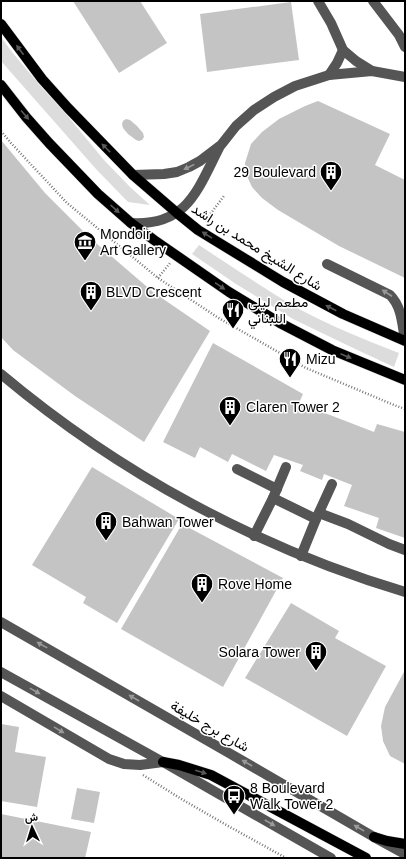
<svg xmlns="http://www.w3.org/2000/svg" width="406" height="859" viewBox="0 0 406 859" font-family="Arial,Vazirmatn,sans-serif">
<rect width="100%" height="100%" fill="#fff"/>
<!-- green -->
<g fill="#dcdcdc">
<path d="M1 37 12 52 43 89 66 114 104 160 130 187 150 205 128 202 96 169 1 61Z"/>
<path d="M199 245C232 267 265 289 299 309 331 326 365 340 399 353L394 367 351 347 293 319 236 284 192 254Z"/>
</g>
<!-- building -->
<g fill="#c4c4c4">
<path d="M73 1H140L167 43 119 73Z"/>
<path d="M291 2 299 60 207 72 200 14Z"/>
<path d="M318 101 390 134 375 165 405 180V278L339 246 278 210 262 198 252 187 246 174 245 163 251 144 262 132 279 119 305 106Z"/>
<path d="M126 119 130 120 137 126 143 133 144 137 142 140 139 141 136 140 128 134 123 128 122 124 123 121Z"/>
<path d="M1 140 45 193 89 237 153 292 210 331 144 442 75 396 13 350 1 337Z"/>
<path d="M213 343 303 394 299 403 374 432 377 424 405 432V538L376 528 379 518 344 506 352 485 324 474 322 480 300 471 303 465 274 455 266 471 232 454 228 462 200 447 195 458 163 442Z"/>
<path d="M92 467 179 519 117 623 83 603 86 597 32 565Z"/>
<path d="M182 524 283 578 223 687 121 629Z"/>
<path d="M291 603 339 631 335 638 386 666 347 736 245 678Z"/>
<path d="M405 670V764L390 756 383 741 381 726 385 707Z"/>
<path d="M1 724 19 727 15 752 46 757 37 807 1 801Z"/>
<path d="M77 788 100 792 94 823 71 819Z"/>
<path d="M1 814 91 832 85 858H1Z"/>
</g>
<g fill="none" stroke-linecap="round" stroke-linejoin="round">
<!-- major casing -->
<g stroke="#dbdbdb" stroke-width="11">
<g id="major">
<path d="M1 24 42 79 68 108 133 175 177 213 198 230 283 282 343 314 405 341"/>
<path d="M1 85 26 117 49 143 74 169 98 194 131 223 154 240 229 292 280 323 332 350 405 380"/>
<path d="M163 762 179 765 211 775 366 858"/>
<path d="M374 837 387 841 405 844"/>
</g>
</g>
<!-- path -->
<g stroke="#777" stroke-width="2.5" stroke-dasharray="1 2" stroke-linecap="butt">
<path d="M1 131 11 143 67 203 158 278 217 317 306 368 394 405 405 409"/>
<path d="M205 221 224 196"/>
<path d="M158 278 170 263"/>
<path d="M143 775 183 800 230 827 286 858"/>
</g>
<!-- minor -->
<g stroke="#555" stroke-width="10">
<path d="M318 1 331 23 343 50 356 61 372 71"/>
<path d="M373 1 399 35 405 47"/>
<path d="M329 75 337 63 343 50"/>
<path d="M133 175 164 174 177 172 189 167 200 161 221 145 236 126 254 110 274 97 295 86 329 75 372 71 405 77"/>
<path d="M131 223C187 226 197 191 219 148"/>
<path d="M327 264 390 295C402 307 402 324 405 340"/>
<path d="M1 374C119 473 257 548 405 592"/>
<path d="M237 469 277 489"/>
<path d="M273 498 316 519"/>
<path d="M319 513 348 524 389 544 405 550"/>
<path d="M254 536 273 498 286 467"/>
<path d="M301 556 316 519 332 484"/>
<path d="M1 622 229 753 374 837 405 854"/>
<path d="M1 672 163 762 331 858"/>
<path d="M1 696 109 759 124 764 140 765 163 762"/>
</g>
<!-- major -->
<use href="#major" stroke="#000" stroke-width="10"/>
</g>
<!-- one-way arrows -->
<defs><path id="oneway-solid" d="M-6-.8H1V-3.2L6.5 0L1 3.2V.8H-6Z"/></defs>
<g fill="#595959">
<use href="#oneway-solid" transform="translate(20 50) rotate(-127)"/>
<use href="#oneway-solid" transform="translate(25 115) rotate(50)"/>
<use href="#oneway-solid" transform="translate(106 148) rotate(-135)"/>
<use href="#oneway-solid" transform="translate(115 209) rotate(42)"/>
<use href="#oneway-solid" transform="translate(207 235) rotate(-148)"/>
<use href="#oneway-solid" transform="translate(220 286) rotate(35)"/>
<use href="#oneway-solid" transform="translate(331 308) rotate(-153)"/>
<use href="#oneway-solid" transform="translate(346 356) rotate(23)"/>
<use href="#oneway-solid" transform="translate(201 772) rotate(18)"/>
</g>
<g fill="#999">
<use href="#oneway-solid" transform="translate(189 167) rotate(154)"/>
<use href="#oneway-solid" transform="translate(387 293) rotate(-147)"/>
<use href="#oneway-solid" transform="translate(42 645) rotate(-151)"/>
<use href="#oneway-solid" transform="translate(35 691) rotate(29)"/>
<use href="#oneway-solid" transform="translate(134 698) rotate(-150)"/>
<use href="#oneway-solid" transform="translate(59 730) rotate(31)"/>
<use href="#oneway-solid" transform="translate(247 763) rotate(-150)"/>
<use href="#oneway-solid" transform="translate(270 823) rotate(30)"/>
<use href="#oneway-solid" transform="translate(359 828) rotate(-150)"/>
</g>
<!-- icons -->
<defs>
<g id="building-pin" transform="scale(1.15)"><path d="M0 17L-7.5 6A9.5 9.5 0 1 1 7.5 6Z" fill="#000" stroke="#fff"/><path d="M-4-6H4V6H1V3H-1V6H-4ZM-2.5-4.3h1.7v1.8h-1.7ZM.8-4.3h1.7v1.8H.8ZM-2.5-1h1.7V.8h-1.7ZM.8-1h1.7V.8H.8Z" fill="#fff"/></g>
<g id="museum-pin" transform="scale(1.15)"><path d="M0 17L-7.5 6A9.5 9.5 0 1 1 7.5 6Z" fill="#000" stroke="#fff"/><path d="M0-6L6-3V-2H-6V-3ZM-5-1h2V3h-2ZM-1-1h2V3h-2ZM3-1h2V3H3ZM-6 4H6V6H-6Z" fill="#fff"/></g>
<g id="restaurant-pin" transform="scale(1.15)"><path d="M0 17L-7.5 6A9.5 9.5 0 1 1 7.5 6Z" fill="#000" stroke="#fff"/><path d="M-5-6h1v4h1v-4h1v4h1v-4h1v5L-1.5 .5V6h-2V.5L-5-1ZM5-6V6H3V1.5H1.5Q1.5-4 5-6Z" fill="#fff"/></g>
<g id="bus-pin" transform="scale(1.15)"><path d="M0 17L-7.5 6A9.5 9.5 0 1 1 7.5 6Z" fill="#000" stroke="#fff"/><path d="M-5-6H5V4H4V6H2V4H-2V6H-4V4H-5ZM-3.5-4V0h7V-4ZM-3.5 1.2v1.5H-2V1.2ZM2 1.2v1.5H3.5V1.2Z" fill="#fff"/></g>
</defs>
<g fill-rule="evenodd">
<use href="#building-pin" x="331" y="172"/>
<use href="#museum-pin" x="85" y="242"/>
<use href="#building-pin" x="91" y="292"/>
<use href="#restaurant-pin" x="233" y="310"/>
<use href="#restaurant-pin" x="290" y="359"/>
<use href="#building-pin" x="230" y="407"/>
<use href="#building-pin" x="106" y="522"/>
<use href="#building-pin" x="202" y="584"/>
<use href="#building-pin" x="316" y="652"/>
<use href="#bus-pin" x="234" y="796"/>
</g>
<g text-anchor="middle" dominant-baseline="central" stroke-width="3" stroke-linejoin="round" paint-order="stroke">
<!-- poi labels -->
<g font-size="14" fill="#000" stroke="#fff" text-anchor="start">
<text x="316" y="172" text-anchor="end">29 Boulevard</text>
<text x="100" y="234">Mondoir<tspan x="100" dy="16">Art Gallery</tspan></text>
<text x="106" y="292">BLVD Crescent</text>
<text x="248" y="302">مطعم ليلى<tspan x="248" dy="16">اللبناني</tspan></text>
<text x="306" y="359">Mizu</text>
<text x="246" y="407">Claren Tower 2</text>
<text x="122" y="522">Bahwan Tower</text>
<text x="218" y="584">Rove Home</text>
<text x="300" y="652" text-anchor="end">Solara Tower</text>
<text x="250" y="788">8 Boulevard<tspan x="250" dy="16">Walk Tower 2</tspan></text>
</g>
<!-- street labels -->
<g font-size="14" fill="#000" stroke="#fff">
<text transform="translate(257 247) rotate(32)">شارع الشيخ محمد بن راشد</text>
<text transform="translate(210 726) rotate(30)">شارع برج خليفة</text>
</g>
</g>
<!-- border -->
<rect width="406" height="859" fill="none" stroke="#000000" stroke-width="4"/>
<!-- north arrow -->
<g transform="translate(32 827) rotate(356)" stroke="#ffffff" stroke-width="3" paint-order="stroke">
<path d="M0-3L7 15L0 10L-7 15Z" fill="#000000"/>
<text y="-6" font-size="11" font-weight="bold" text-anchor="middle" fill="#000000">ش</text>
</g>
</svg>
